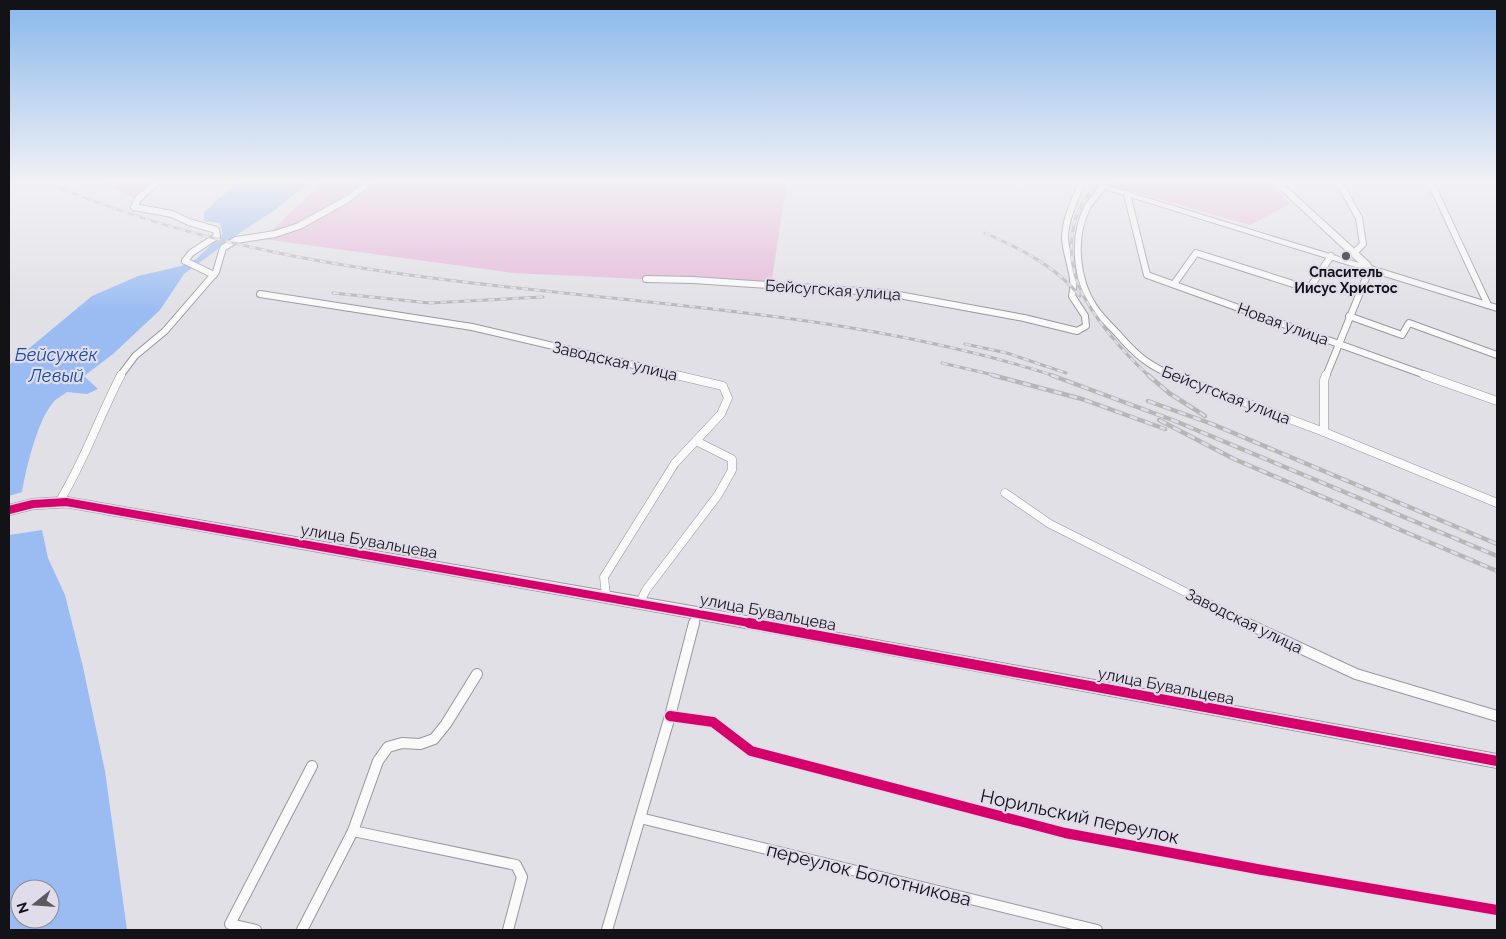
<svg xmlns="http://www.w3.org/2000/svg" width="1506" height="939" viewBox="0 0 1506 939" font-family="Raleway,sans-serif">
<rect width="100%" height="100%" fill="#e1e0e6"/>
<!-- green -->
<g fill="#e5b7d8">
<path d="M100 181H156L134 198Z"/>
<path d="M324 181H787L771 285 514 273 263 239Z"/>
<path d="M1116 181H1268L1290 204 1250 225 1109 185Z"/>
</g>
<!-- water -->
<g fill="#9abcf3" fill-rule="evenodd">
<path d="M239 181H310L275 210 241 232 184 274 160 310 113 354 84 376 98 389 87 394 67 392C62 396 55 399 52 404 37 422 26 469 22 492L9 496V365L92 296 138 276 181 266 196 259 223 234 220 223 204 221V212Z"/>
<path d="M42 530 48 558 65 595 83 667 105 771 127 930H9V535ZM20 889H50V919H20Z"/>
</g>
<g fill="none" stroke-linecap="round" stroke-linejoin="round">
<!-- street-far2 casing -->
<g stroke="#98979b" stroke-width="8">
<g id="street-far2">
<path d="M158 181 138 199 134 207 172 214 189 222 216 230 217 236 191 253 185 261 214 275"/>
<path d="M1338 181 1359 218 1363 244 1354 253"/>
<path d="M1430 181 1488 305"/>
<path d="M1103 187C1098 194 1090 201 1087 208 1072 237 1076 280 1094 307 1100 316 1109 325 1117 333 1134 353 1151 369 1177 376"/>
<path d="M1127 194 1147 275 1428 376"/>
<path d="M646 279 693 280 888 293 1024 318 1077 331 1086 326 1085 316 1072 296C1077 276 1066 258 1065 238 1065 218 1076 199 1082 181"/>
<path d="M1174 284 1196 253 1309 289 1331 256"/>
<path d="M260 294 472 327 681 376"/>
<path d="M1349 316 1402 335 1409 323 1497 355"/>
<path d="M120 376 135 356 165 331 216 272 223 248 236 240 275 234 299 226 348 199 371 181"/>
<path d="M1326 376 1370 268"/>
</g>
</g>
<!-- street-far1 casing -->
<g stroke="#98979b" stroke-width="9">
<g id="street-far1">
<path d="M1172 375 1324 432 1497 503"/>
<path d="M1424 375 1497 401"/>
<path d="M1324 432V380L1326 375"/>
<path d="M1005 493 1050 524 1249 624"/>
<path d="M59 502C84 462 99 417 121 375"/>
<path d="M606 596 604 577 675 463 721 414 728 398 723 386 676 375"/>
<path d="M640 602 646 590 718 495 732 470V459L696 441"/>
<path d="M694 624 697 613"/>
</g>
</g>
<!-- street casing -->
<g stroke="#98979b" stroke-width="12">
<g id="street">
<path d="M1246 623 1356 674 1497 716"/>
<path d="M670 716 713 722 751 751 1065 833 1257 869 1497 910"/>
<path d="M640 818 1097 930"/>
<path d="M353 831 516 865 522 877 508 930"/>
<path d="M256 930 230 924 312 766"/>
<path d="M302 930 353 831 378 761 388 747 402 743 420 744 434 739 446 724 477 674"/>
<path d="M607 930 670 716 694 623"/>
</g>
</g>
<!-- secondary casing -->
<g stroke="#98979b" stroke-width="2">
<g id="secondary">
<path d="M1079 181H1092L1359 263 1271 181H1280L1370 263 1371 266 1497 305V311Z"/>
<path d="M66 497 697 607 1497 754V768L697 619 66 507 33 509 9 515V505L33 499Z"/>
</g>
</g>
<!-- street-far2 -->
<use href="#street-far2" stroke="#fafafb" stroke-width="6"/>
<!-- street-far1 -->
<use href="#street-far1" stroke="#fafafb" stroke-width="8"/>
<!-- street -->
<use href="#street" stroke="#fafafb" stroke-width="10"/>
<!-- secondary -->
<use href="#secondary" fill="#f6f7fa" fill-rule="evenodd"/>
<!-- rail-far1 casing -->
<g stroke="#b6b6b7" stroke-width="3">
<g id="rail-far1">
<path d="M44 181C365 321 727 270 1055 376"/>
<path d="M1102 181C1068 207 1064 256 1082 293 1099 325 1123 352 1149 376"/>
<path d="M985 233C1021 249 1054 265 1080 296"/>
<path d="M333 293 430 303 543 297"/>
<path d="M965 344 1007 353 1066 373"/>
<path d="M942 363 998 376"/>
</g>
</g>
<!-- rail casing -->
<g stroke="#b6b6b7" stroke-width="4.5">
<g id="rail">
<path d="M992 375 1082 399 1165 429"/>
<path d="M1051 375 1175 421 1497 556"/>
<path d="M1148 375 1169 393 1205 416"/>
<path d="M1148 401 1212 424 1497 544"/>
<path d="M1159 420 1234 459 1497 571"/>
</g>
</g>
<!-- rail-far1 -->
<use href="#rail-far1" stroke="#e0dcea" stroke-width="2" stroke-dasharray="6" stroke-linecap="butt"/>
<!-- rail -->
<use href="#rail" stroke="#e0dcea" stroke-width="2.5" stroke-dasharray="8" stroke-linecap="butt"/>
<!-- cycleway-far1 casing -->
<g stroke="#e0dcea" stroke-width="11">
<path id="cycleway-far1" d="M9 510 33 504 66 502 755 624"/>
</g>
<!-- cycleway casing -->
<g stroke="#e0dcea" stroke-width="13">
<g id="cycleway">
<path d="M749 623 1497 761"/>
<path d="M670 716 713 722 751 751 1065 833 1257 869 1497 910"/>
</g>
</g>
<!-- cycleway-far1 -->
<use href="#cycleway-far1" stroke="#d6006c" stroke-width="8"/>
<!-- cycleway -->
<use href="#cycleway" stroke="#d6006c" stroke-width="10"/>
</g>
<!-- sky -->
<linearGradient id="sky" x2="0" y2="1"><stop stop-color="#89b7ec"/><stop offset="0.58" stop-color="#f2f1f4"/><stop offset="1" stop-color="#f2f1f4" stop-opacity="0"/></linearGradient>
<rect width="1506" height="313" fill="url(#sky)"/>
<!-- markers -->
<circle fill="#5b5a5f" stroke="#e0dcea" stroke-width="2" cx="1346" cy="256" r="5"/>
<g text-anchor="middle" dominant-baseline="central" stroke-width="4.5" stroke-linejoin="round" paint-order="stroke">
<!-- far-poi labels -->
<g font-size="14" font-weight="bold" fill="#131217" stroke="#e0dcea">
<text x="1346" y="272">Спаситель<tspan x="1346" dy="16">Иисус Христос</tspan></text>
</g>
<!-- street labels -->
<g font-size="16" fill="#131217" stroke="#e0dcea">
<text transform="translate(833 290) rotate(4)">Бейсугская улица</text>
<text transform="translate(1283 324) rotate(20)">Новая улица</text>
<text transform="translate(615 361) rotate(13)">Заводская улица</text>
<text transform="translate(1226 395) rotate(21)">Бейсугская улица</text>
<text transform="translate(369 541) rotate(10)">улица Бувальцева</text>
<text transform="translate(768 612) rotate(11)">улица Бувальцева</text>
<text transform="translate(1244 621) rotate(26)">Заводская улица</text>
<text transform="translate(1166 686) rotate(11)">улица Бувальцева</text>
</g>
<!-- water labels -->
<g font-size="18" font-style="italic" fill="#114ca2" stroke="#e0dcea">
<text x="56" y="354">Бейсужёк<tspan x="56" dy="21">Левый</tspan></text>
</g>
<!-- near-street labels -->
<g font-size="19" fill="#131217" stroke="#e0dcea">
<text transform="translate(1080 816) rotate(12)">Норильский переулок</text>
<text transform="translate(869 874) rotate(14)">переулок Болотникова</text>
</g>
</g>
<!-- border -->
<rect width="1506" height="939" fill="none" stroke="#131217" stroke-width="20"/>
<!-- north arrow -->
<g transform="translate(35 904) rotate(253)"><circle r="24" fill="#e0dcea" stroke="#8e8b96"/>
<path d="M0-4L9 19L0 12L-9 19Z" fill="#5b5a5f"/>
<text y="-8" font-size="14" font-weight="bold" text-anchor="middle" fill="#131217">N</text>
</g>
</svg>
